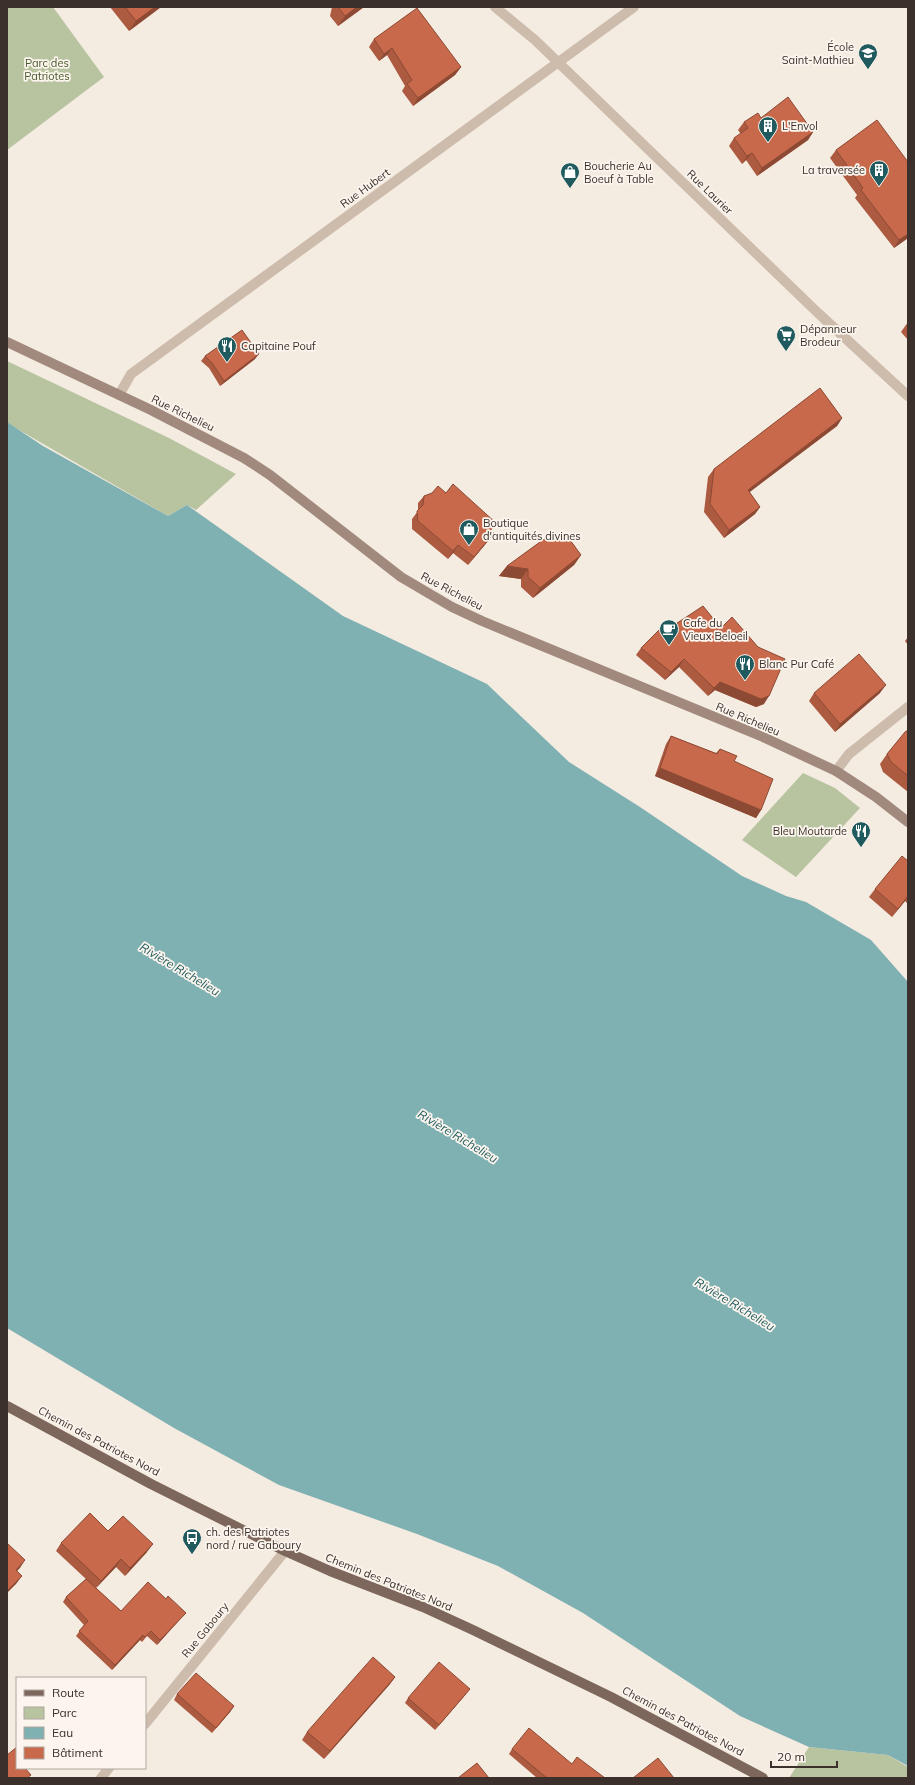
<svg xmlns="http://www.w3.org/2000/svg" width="915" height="1785" viewBox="0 0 915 1785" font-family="Mulish,sans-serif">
<rect width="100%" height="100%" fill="#f4ebe1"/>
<!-- green -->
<g fill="#b8c4a0">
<path d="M7 7H53L104 77 7 150Z"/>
<path d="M7 361 169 438 236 474 196 510 187 505 168 516 7 423Z"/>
<path d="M803 773 835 788 860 808 796 877 742 840Z"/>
<path d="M809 1747 888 1755 908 1767V1778H789Z"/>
</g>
<!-- water -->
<path fill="#7fb0b2" d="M7 422 43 446 168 516 187 505 343 616 487 684 569 762 640 807 742 876 786 896 806 902 871 940 908 982V1766L888 1755 809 1747 740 1716 583 1613 498 1566 417 1534 279 1485 174 1428 7 1328Z"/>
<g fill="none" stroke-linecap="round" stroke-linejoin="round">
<!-- minor -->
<g stroke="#cdbbac" stroke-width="10">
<path d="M119 395 131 374 634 7"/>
<path d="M145 1724 285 1551"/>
<path d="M101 1778 109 1768"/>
</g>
<!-- tertiary -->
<g stroke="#cdbbac" stroke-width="10">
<path d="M495 7 535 40 818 313 908 396"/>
<path d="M836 771 849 754 908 707"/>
</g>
<!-- secondary -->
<path stroke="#a18a7d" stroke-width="10" d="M7 342 151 410 244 458 270 475 401 577 452 607 482 621 763 737 836 771 876 797 908 822"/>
<!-- primary -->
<path stroke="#7d675c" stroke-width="10" d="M7 1406 151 1484 285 1551 330 1571 423 1607 473 1630 611 1697 763 1778"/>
</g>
<!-- wall -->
<g fill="#ac5a40">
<path d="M110 7H161L129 31Z"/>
<path d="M332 7H364L338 26 330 16Z"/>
<path d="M374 39 461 67 455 75 413 106 402 91 405 86 387 55 379 61 369 47Z"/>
<path d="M761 118 813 132 808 140 757 176 746 160 742 164 729 146 734 138 741 134 738 130 744 122Z"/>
<path d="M836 150 908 238 894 248 855 198 857 195 830 158Z"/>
<path d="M908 322V340L901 332Z"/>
<path d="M205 356 255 359 220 386 209 368 201 361Z"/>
<path d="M842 418 837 426 749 492 760 507 755 514 724 538 704 512 708 477 714 469Z"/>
<path d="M424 496 491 531 488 541 468 565 453 553 448 559 412 529V519L418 511V503Z"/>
<path d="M555 540 581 555 574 565 533 598 521 587V579L499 576 507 566Z"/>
<path d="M660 629 764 704 756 707 715 690 708 696 679 667 665 680 636 655 641 648Z"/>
<path d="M908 637V645L905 641Z"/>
<path d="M814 693H880L835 732 809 701Z"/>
<path d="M908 730V792L883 772 880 764 887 754Z"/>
<path d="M671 736 716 753 720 749 734 761 761 810 756 818 655 776 666 744Z"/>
<path d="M908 861V904L905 901 892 917 869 897 875 889Z"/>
<path d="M108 1531 147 1552 125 1576 116 1567 96 1588 121 1611 166 1599 186 1613 182 1617 157 1645 147 1636 142 1642 140 1640 112 1670 76 1636 84 1625 63 1602 66 1597 86 1579 56 1551 61 1543Z"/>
<path d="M395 1677 390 1684 324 1759 302 1740 307 1732Z"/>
<path d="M177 1694 234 1706 230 1712 212 1733 174 1700Z"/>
<path d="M466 1694 435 1730 405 1703 408 1698Z"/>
<path d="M512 1749 572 1764 605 1778H537L509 1754Z"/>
</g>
<!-- shaded-wall -->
<g fill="#8c4a34">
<path d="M155 7H161L129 31 136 21Z"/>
<path d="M357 7H364L338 26 345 16Z"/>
<path d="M392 48 387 55 379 61 384 54Z"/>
<path d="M461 67 455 75 413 106 418 98Z"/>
<path d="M813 132 808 140 757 176 762 168Z"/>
<path d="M752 153 746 160 742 164 747 156Z"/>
<path d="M908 234V238L894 248 899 240Z"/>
<path d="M259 354 255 359 220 386 224 381Z"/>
<path d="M842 418 837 426 742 498 748 490Z"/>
<path d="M760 507 755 514 724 538 729 530Z"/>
<path d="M494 533 488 541 468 565 474 557Z"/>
<path d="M458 545 453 553 448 559 453 551Z"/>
<path d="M581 555 574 565 533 598 540 588Z"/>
<path d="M507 566 528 569 521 579 499 576Z"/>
<path d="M684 659 679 667 665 680 671 672Z"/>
<path d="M720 682 769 696 764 704 756 707 715 690 708 696 714 688Z"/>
<path d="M886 685 880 693 835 732 840 724Z"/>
<path d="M660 768 761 810 756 818 655 776Z"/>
<path d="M908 896 905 901 892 917 898 909Z"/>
<path d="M153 1544 147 1552 125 1576 130 1568Z"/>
<path d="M121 1559 116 1567 96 1588 101 1581Z"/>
<path d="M25 1560 20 1568 10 1578 16 1570Z"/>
<path d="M22 1576 16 1584 7 1593V1591Z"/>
<path d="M186 1613 182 1617 157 1645 160 1640Z"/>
<path d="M143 1635 140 1640 112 1670 115 1665Z"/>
<path d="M395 1677 390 1684 324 1759 330 1751Z"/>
<path d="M470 1689 466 1694 435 1730 439 1725Z"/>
<path d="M234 1706 230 1712 212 1733 216 1728Z"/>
</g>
<!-- building -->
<g fill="#c8694b" stroke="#8c4a34">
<path d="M125 7H155L136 21Z"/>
<path d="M338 7H357L345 16Z"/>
<path d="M417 8 461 67 418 98 407 84 412 80 392 48 384 54 374 39Z"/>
<path d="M788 97 813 132 762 168 752 153 747 156 734 138 748 128 744 122 758 113 761 118Z"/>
<path d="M877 120 908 162V234L899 240 861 190 863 188 836 150Z"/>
<path d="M242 330 259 354 224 381 212 363 205 356Z"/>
<path d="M820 388 842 418 748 490 760 507 729 530 710 504 714 469Z"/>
<path d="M453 484 496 523 490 531 494 533 474 557 458 545 453 551 418 521 417 511 423 505 424 496 432 493 438 486 446 493Z"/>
<path d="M565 533 581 555 540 588 528 577V569L507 566 551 534 555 540Z"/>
<path d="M703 606 721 628 732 617 758 647 785 659 769 696 761 699 720 682 714 688 684 659 671 672 641 648 660 629 665 631Z"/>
<path d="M859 654 886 685 840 724 814 693Z"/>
<path d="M908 730V776L891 762 887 754 905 732Z"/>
<path d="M671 736 717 754 720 749 737 756 734 761 773 779 761 810 660 768Z"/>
<path d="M902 856 908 861V896L898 909 875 889Z"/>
<path d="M90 1513 108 1531 123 1516 153 1544 130 1568 121 1559 101 1581 61 1543Z"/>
<path d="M7 1543 25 1560 16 1570 22 1576 7 1591Z"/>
<path d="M86 1579 121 1611 148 1582 166 1599 168 1596 186 1613 160 1640 151 1631 145 1637 143 1635 115 1665 79 1631 88 1621 66 1597Z"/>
<path d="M373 1657 395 1677 330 1751 307 1732Z"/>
<path d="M439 1662 470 1689 439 1725 408 1698Z"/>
<path d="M196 1673 234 1706 216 1728 177 1694Z"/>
<path d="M529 1728 572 1764 577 1757 605 1778H547L512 1749Z"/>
<path d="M17 1747V1768H25L31 1775 27 1778H7V1755Z"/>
<path d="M658 1758 674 1778H633Z"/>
<path d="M477 1763 489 1778H458Z"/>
</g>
<!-- icons -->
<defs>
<g id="school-pin" transform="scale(1)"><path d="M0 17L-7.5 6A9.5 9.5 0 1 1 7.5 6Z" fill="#1f5a5e" stroke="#fbf5ee"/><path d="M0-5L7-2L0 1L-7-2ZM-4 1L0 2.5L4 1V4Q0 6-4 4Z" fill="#fff"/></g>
<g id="building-pin" transform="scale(1)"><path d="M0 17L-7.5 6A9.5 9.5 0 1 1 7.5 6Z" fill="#1f5a5e" stroke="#fbf5ee"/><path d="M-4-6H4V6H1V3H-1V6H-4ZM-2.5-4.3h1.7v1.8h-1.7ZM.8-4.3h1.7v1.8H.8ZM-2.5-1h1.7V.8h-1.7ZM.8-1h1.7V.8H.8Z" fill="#fff"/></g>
<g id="shop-pin" transform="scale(1)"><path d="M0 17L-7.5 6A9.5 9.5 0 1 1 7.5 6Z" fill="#1f5a5e" stroke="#fbf5ee"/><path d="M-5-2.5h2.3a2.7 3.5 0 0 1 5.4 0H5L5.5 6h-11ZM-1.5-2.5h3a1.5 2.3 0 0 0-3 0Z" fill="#fff"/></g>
<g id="supermarket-pin" transform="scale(1)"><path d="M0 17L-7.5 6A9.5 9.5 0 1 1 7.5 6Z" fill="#1f5a5e" stroke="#fbf5ee"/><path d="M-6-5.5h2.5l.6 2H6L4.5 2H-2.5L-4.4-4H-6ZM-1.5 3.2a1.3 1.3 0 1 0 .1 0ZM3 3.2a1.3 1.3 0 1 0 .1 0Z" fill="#fff"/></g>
<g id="restaurant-pin" transform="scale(1)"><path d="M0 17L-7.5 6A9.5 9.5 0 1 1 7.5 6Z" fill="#1f5a5e" stroke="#fbf5ee"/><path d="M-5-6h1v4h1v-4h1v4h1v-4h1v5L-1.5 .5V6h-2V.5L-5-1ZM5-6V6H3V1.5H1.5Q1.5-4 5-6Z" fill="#fff"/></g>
<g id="cafe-pin" transform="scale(1)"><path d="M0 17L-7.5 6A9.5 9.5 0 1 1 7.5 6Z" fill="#1f5a5e" stroke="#fbf5ee"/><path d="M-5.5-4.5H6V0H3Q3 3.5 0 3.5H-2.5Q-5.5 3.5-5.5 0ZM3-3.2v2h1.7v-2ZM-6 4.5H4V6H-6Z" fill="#fff"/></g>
<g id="bus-pin" transform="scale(1)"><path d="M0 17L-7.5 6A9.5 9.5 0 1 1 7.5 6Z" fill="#1f5a5e" stroke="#fbf5ee"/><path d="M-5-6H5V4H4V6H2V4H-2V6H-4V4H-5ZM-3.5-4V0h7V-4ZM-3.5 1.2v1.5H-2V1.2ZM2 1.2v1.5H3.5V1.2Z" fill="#fff"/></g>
</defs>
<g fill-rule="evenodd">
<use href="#school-pin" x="868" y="53"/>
<use href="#building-pin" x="768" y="126"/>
<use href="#building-pin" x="879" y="170"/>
<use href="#shop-pin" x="570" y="172"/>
<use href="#supermarket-pin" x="786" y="335"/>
<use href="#restaurant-pin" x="227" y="346"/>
<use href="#shop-pin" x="469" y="529"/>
<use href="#cafe-pin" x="669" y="629"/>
<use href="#restaurant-pin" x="745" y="664"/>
<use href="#restaurant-pin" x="861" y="831"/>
<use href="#bus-pin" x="192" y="1538"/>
</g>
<g text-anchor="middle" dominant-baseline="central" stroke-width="3.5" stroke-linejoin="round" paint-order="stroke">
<!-- poi labels -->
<g font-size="11" fill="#3b302b" stroke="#fbf5ee" text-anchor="start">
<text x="854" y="47" text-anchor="end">École<tspan x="854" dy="13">Saint-Mathieu</tspan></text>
<text x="782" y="126">L'Envol</text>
<text x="584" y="166">Boucherie Au<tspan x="584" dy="13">Boeuf à Table</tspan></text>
<text x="865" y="170" text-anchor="end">La traversée</text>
<text x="800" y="329">Dépanneur<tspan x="800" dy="13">Brodeur</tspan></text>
<text x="241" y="346">Capitaine Pouf</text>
<text x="483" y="523">Boutique<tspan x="483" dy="13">d'antiquités divines</tspan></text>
<text x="683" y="623">Cafe du<tspan x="683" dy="13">Vieux Beloeil</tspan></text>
<text x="759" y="664">Blanc Pur Café</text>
<text x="847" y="831" text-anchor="end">Bleu Moutarde</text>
<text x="206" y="1532">ch. des Patriotes<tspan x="206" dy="13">nord / rue Gaboury</tspan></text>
</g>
<!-- park labels -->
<g font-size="11" fill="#4a5a2e" stroke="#fbf5ee">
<text x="47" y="63">Parc des<tspan x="47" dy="13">Patriotes</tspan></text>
</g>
<!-- street labels -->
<g font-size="11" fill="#3b302b" stroke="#fbf5ee">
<text transform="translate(365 188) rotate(-36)">Rue Hubert</text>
<text transform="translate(710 192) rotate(44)">Rue Laurier</text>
<text transform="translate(183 413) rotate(26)">Rue Richelieu</text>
<text transform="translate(452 591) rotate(28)">Rue Richelieu</text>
<text transform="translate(748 719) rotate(23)">Rue Richelieu</text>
<text transform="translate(99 1441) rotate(28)">Chemin des Patriotes Nord</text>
<text transform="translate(389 1582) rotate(22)">Chemin des Patriotes Nord</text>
<text transform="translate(205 1630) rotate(-51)">Rue Gaboury</text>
<text transform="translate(683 1721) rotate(28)">Chemin des Patriotes Nord</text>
</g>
<!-- water labels -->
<g font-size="12" font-style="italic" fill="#1f5a5e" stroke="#fbf5ee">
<text transform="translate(180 969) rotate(31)">Rivière Richelieu</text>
<text transform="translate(458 1136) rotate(31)">Rivière Richelieu</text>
<text transform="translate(735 1304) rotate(31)">Rivière Richelieu</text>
</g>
</g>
<!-- border -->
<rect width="915" height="1785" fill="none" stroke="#3b302b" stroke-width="16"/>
<!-- legend -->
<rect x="16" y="1677" width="130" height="92" fill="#fbf5ee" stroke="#aea6a0"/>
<rect x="24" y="1690" width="20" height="6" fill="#7d675c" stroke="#aea6a0"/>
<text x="52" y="1697" font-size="12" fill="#3b302b">Route</text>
<rect x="24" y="1707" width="20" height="12" fill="#b8c4a0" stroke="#aea6a0"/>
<text x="52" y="1717" font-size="12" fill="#3b302b">Parc</text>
<rect x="24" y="1727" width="20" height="12" fill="#7fb0b2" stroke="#aea6a0"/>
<text x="52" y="1737" font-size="12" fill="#3b302b">Eau</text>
<rect x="24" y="1747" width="20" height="12" fill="#c8694b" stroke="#aea6a0"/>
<text x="52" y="1757" font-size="12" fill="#3b302b">Bâtiment</text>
<!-- scale -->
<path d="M771 1761v6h66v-6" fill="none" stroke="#3b302b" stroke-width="2"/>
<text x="777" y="1761" font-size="12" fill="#3b302b" stroke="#fbf5ee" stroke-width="3" paint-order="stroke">20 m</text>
</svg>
